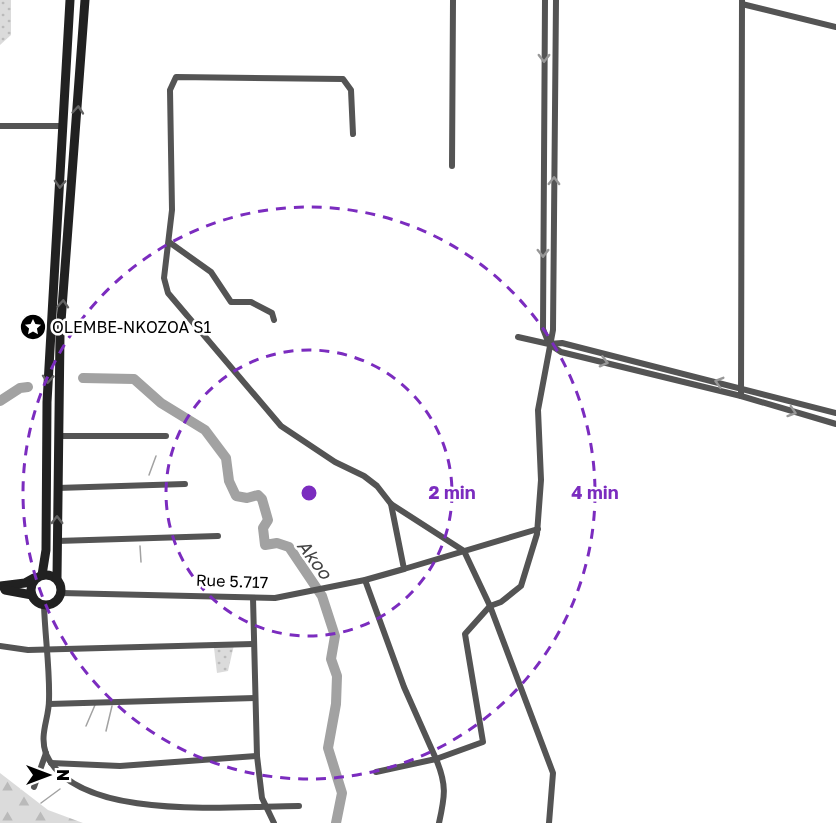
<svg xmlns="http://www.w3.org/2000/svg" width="836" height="823" viewBox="0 0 836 823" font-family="'Golos Text',sans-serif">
<defs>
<pattern id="grass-dots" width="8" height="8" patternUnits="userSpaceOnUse" patternTransform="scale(1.5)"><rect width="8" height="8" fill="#dbdbdb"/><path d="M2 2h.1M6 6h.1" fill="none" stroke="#bababa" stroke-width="1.8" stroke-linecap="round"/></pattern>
<pattern id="forest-firs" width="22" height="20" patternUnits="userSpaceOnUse" patternTransform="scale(1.5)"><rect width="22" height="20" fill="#dbdbdb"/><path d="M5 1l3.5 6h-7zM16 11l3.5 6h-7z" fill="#bababa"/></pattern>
</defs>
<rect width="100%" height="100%" fill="#fff"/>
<!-- grass -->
<g fill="url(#grass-dots)">
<path d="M0 0H11V35L0 45Z"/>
<path d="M234 645 228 671 217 673 214 648Z"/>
</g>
<!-- forest -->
<path fill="url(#forest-firs)" d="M0 773 48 810 83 823H0Z"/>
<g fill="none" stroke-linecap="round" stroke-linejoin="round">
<!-- stream -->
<g stroke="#a2a2a2" stroke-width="1.5">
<path d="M149 475 156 456"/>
<path d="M140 546 141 562"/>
<path d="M86 726 95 705"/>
<path d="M106 731 112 706"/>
<path d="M41 803 60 789"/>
</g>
<!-- river -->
<g stroke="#a2a2a2" stroke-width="10">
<path d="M83 378 134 379 161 403 205 430 226 458 229 481 236 496 247 498 258 495 262 499 268 520 263 528 265 545 277 543 289 547 322 596 335 636 331 659 337 676 336 704 328 748 342 793 336 823"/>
<path d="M0 401 20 388 28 387"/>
</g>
<!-- street -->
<g stroke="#545454" stroke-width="6">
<path d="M545 0 543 329 549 344 561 352 741 396 836 424"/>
<path d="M742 4 836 27"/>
<path d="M0 126H63"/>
<path d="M353 134 351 90 343 79 176 77 170 90 172 210 164 278 168 293 281 426 335 462 364 476 377 486 391 504 464 551 490 606 553 773 549 823"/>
<path d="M452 166 453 0"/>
<path d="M169 242 211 272 231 302H251L272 313 274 320"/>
<path d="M518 337 549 344 562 343 836 413"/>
<path d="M741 396 742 0"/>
<path d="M58 436H166"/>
<path d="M57 488 185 484"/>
<path d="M57 541 218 536"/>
<path d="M404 569 538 529"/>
<path d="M365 580 404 687 436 759 376 772"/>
<path d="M61 593 275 598 365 580 404 569 391 504"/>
<path d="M253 598 257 756 262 798 274 823"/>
<path d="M44 605C45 637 50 669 49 700 49 719 39 734 46 754 77 823 233 806 299 806"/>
<path d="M0 646 28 650 253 644"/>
<path d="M49 704 255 698"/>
<path d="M51 763 120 766 257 756"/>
<path d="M34 787 46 753"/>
<path d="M439 823C445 796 447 785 436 759L483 742 465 634 490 606 501 602 521 586 537 534 541 480 538 410 553 330 556 0"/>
</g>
<!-- secondary -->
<g stroke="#212121" stroke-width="9">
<circle cx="46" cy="590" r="15"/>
<path d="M42 575 46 550 47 402 70 0"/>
<path d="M57 578 60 335 85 0"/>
<path d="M0 586 25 583 34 578"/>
<path d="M5 590 32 595"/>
</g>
</g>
<!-- one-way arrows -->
<defs><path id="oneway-chevron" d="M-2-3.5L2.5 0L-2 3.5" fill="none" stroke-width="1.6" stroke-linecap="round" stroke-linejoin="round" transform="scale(1.5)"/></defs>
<g stroke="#989898">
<use href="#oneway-chevron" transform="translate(544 58) rotate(90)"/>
<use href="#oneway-chevron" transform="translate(554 181) rotate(-89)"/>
<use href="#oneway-chevron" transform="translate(543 253) rotate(90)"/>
<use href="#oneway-chevron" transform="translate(604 362) rotate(14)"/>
<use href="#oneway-chevron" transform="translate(719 382) rotate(-164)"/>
<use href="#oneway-chevron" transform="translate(792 412) rotate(18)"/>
</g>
<g stroke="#646464">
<use href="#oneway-chevron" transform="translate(78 110) rotate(-85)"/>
<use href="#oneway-chevron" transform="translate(60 184) rotate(93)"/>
<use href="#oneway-chevron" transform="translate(63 304) rotate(-86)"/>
<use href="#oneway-chevron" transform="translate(48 379) rotate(94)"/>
<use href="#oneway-chevron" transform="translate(57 520) rotate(-90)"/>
</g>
<!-- distance rings -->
<g fill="none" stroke="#7b2cbf" stroke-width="3" stroke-dasharray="10 8">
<circle cx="309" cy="493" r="143"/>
<circle cx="309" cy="493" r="286"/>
</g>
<!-- icons -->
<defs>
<g id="sight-disc" transform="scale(1.35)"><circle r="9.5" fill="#000" stroke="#fff"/><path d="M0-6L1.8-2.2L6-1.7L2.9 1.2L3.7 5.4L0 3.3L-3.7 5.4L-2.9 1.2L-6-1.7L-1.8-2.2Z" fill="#fff"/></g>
</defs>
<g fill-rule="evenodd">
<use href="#sight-disc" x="33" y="327"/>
</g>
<g text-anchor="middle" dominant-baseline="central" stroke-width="5" stroke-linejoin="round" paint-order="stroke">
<!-- poi labels -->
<g font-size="16" fill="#000" stroke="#fff" text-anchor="start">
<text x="52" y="327">OLEMBE-NKOZOA S1</text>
</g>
<!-- street labels -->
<g font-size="16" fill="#000" stroke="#fff">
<text transform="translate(232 581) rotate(2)">Rue 5.717</text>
</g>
<!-- water labels -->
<g font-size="18" font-style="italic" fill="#434343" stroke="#fff">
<text transform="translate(315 559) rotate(53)">Akoo</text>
</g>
</g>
<circle cx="309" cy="493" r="9" fill="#7b2cbf" stroke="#fff" stroke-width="3"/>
<g font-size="18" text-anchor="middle" font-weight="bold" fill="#7b2cbf" stroke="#fff" stroke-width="5" stroke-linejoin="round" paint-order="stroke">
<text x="452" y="499">2 min</text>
<text x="595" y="499">4 min</text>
</g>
<!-- north arrow -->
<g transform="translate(48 775) rotate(90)" stroke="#ffffff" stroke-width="4.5" paint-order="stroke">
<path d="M0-4.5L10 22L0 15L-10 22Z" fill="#000000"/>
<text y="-9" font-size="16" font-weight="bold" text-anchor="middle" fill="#000000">N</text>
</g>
</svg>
